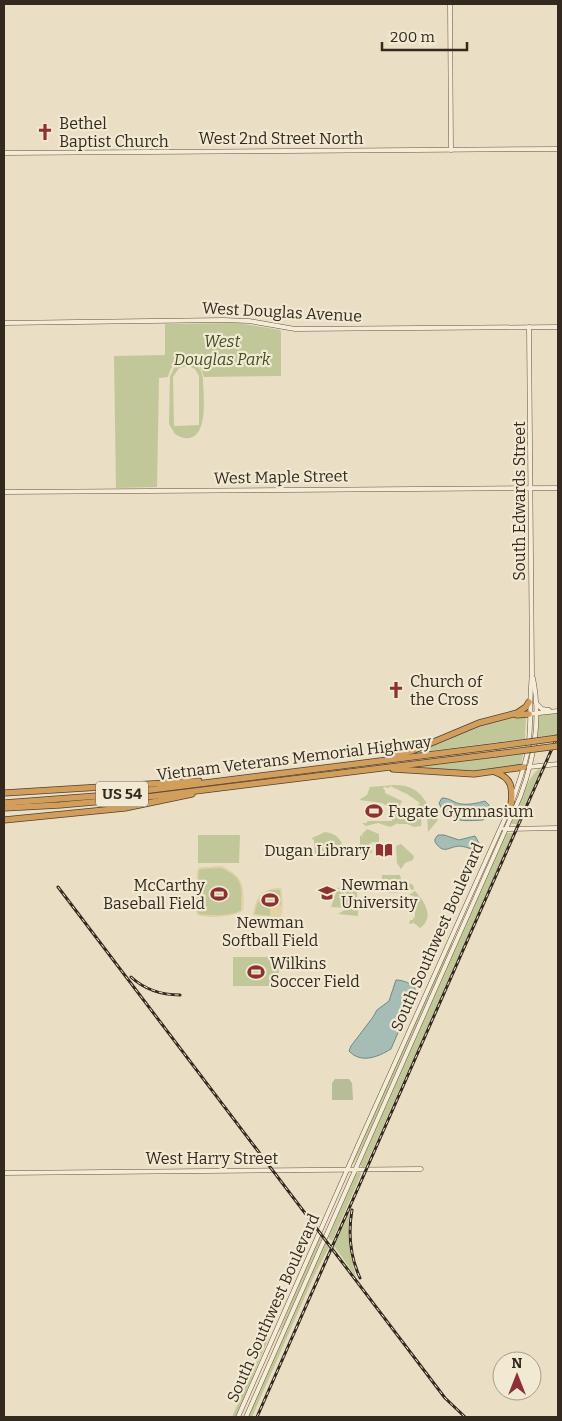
<svg xmlns="http://www.w3.org/2000/svg" width="562" height="1421" viewBox="0 0 562 1421" font-family="Bitter,serif">
<rect width="100%" height="100%" fill="#eadec4"/>
<!-- green -->
<g fill="#c2c799" fill-rule="evenodd">
<path d="M239 323 280 330 281 332V376L204 377C199 355 172 355 168 377L159 378 157 487 116 488 114 356 165 355V324Z"/>
<path d="M185 362C196 363 202 368 203 379 203 394 209 433 190 438 184 439 180 437 175 434L169 424 170 376 175 366ZM188 366 195 369 199 376V425L174 426 173 377 179 368Z"/>
<path d="M558 713 557 735 537 737 538 715Z"/>
<path d="M526 716 525 739 412 753C449 738 485 719 526 716Z"/>
<path d="M523 754 521 765 473 772 417 767Z"/>
<path d="M540 768 541 769 517 824H512L510 822C516 809 529 774 540 768Z"/>
<path d="M395 785C422 785 424 802 438 820L428 832 427 815 418 805 420 803 407 794 390 786 389 788 384 787 383 789 385 790V793L402 801 397 810 392 809V806H387L382 803 359 800 367 795 370 787Z"/>
<path d="M410 812H417C421 816 422 820 421 826L414 827 407 824H398V823L390 827 378 823 366 826 362 823H367V821H392V814L397 813 401 818H405Z"/>
<path d="M367 829 379 834V843L373 842 367 846H371L372 853H360L364 848 360 851V836L361 835 363 837 362 834Z"/>
<path d="M325 832C333 833 339 836 342 844L331 854 321 859 316 855 313 857 312 856 315 855 314 840 312 839V838Z"/>
<path d="M505 833H514L365 1167H361L360 1164 362 1156 490 870Z"/>
<path d="M198 835H240L239 863H198Z"/>
<path d="M401 844 414 856 413 860 405 863 401 869 397 863 396 846Z"/>
<path d="M221 866C244 877 244 886 243 910 235 917 208 918 198 915L195 909 198 868Z"/>
<path d="M382 875H400L401 879 413 885 414 889C406 892 389 895 382 890L393 889V884L387 883 386 879H382Z"/>
<path d="M357 884V905L354 908 358 910V916L338 914 348 908 331 907 338 887 352 901 343 890 347 886Z"/>
<path d="M281 888C282 898 284 909 280 917L253 915C256 897 262 889 281 888Z"/>
<path d="M415 891C425 902 435 918 420 928L414 923 409 924 410 920H413V917L414 919 415 916 414 896 409 895Z"/>
<path d="M452 942V945L363 1146 353 1165V1159Z"/>
<rect x="233" y="957" width="46" height="29"/>
<path d="M360 1172 361 1174 359 1179 332 1241 328 1238 354 1177 356 1174Z"/>
<path d="M350 1211C346 1234 350 1254 356 1277L334 1246Z"/>
<path d="M320 1235 322 1238 283 1327 279 1332Z"/>
<path d="M325 1242 329 1247 314 1276 252 1417H247Z"/>
<path d="M269 1337 236 1417H232L264 1343Z"/>
</g>
<!-- sand -->
<g fill="#e3d2a4" fill-rule="evenodd">
<path d="M221 866C244 877 244 886 243 910 235 917 208 918 198 915L195 909 198 868ZM221 868C244 878 242 887 241 910 234 916 208 916 199 914L196 908 199 870 201 869Z"/>
<path d="M281 888C282 898 284 909 280 917L253 915C256 897 262 889 281 888ZM270 890H280L281 905 274 904 270 906V916L255 914C256 902 260 897 270 890Z"/>
</g>
<!-- cemetery -->
<path fill="#b8bc98" d="M335 1079H349L352 1083 353 1100H332V1083Z"/>
<!-- water -->
<g fill="#a6bdb6" stroke="#6d8b83">
<path d="M442 798C450 798 454 803 461 804 469 805 478 803 485 801L489 805V815L483 820C464 821 447 823 439 803Z"/>
<path d="M438 835H444L459 840 475 836 479 843 476 847 472 849C468 848 463 846 459 846 448 847 444 855 435 842V839Z"/>
<path d="M396 980C403 980 409 983 415 987V993L391 1049C378 1057 361 1064 349 1051L351 1046 373 1017 377 1010 389 1001Z"/>
</g>
<g fill="none" stroke-linecap="round" stroke-linejoin="round">
<!-- secondary casing -->
<g stroke="#65523f" stroke-width="5">
<g id="secondary">
<path d="M450 4 451 150"/>
<path d="M4 153 558 149"/>
<path d="M4 323 223 320 249 321 295 329 558 327"/>
<path d="M4 492 558 488"/>
<path d="M536 703 542 709 549 710"/>
<path d="M529 714 558 711"/>
<path d="M529 767 558 764"/>
<path d="M504 829 558 828"/>
<path d="M4 1173 421 1169"/>
<path d="M238 1417 359 1143 511 805C517 787 525 768 528 749 532 724 529 699 532 674L529 327"/>
<path d="M246 1417 520 797C534 760 541 718 533 678"/>
</g>
</g>
<!-- highway casing -->
<g stroke="#513f30" stroke-width="7">
<g id="highway">
<path d="M517 715 529 714"/>
<path d="M396 756 412 751 479 723 517 713 526 707 529 702"/>
<path d="M393 769 474 774 524 767"/>
<path d="M495 772C512 778 513 788 511 804"/>
<path d="M4 793 199 781"/>
<path d="M4 803 110 795 499 746"/>
<path d="M4 808 60 805 139 798 496 754"/>
<path d="M4 820 125 808 192 794"/>
</g>
</g>
<!-- secondary -->
<use href="#secondary" stroke="#f5ecd7" stroke-width="4"/>
<!-- highway -->
<use href="#highway" stroke="#d29e5c" stroke-width="5.5"/>
<!-- rail casing -->
<g stroke="#34291f" stroke-width="3">
<g id="rail">
<path d="M58 887 445 1398 465 1417"/>
<path d="M131 977C144 989 162 995 180 995"/>
<path d="M352 1210C348 1233 350 1256 360 1278"/>
<path d="M257 1417 558 735"/>
</g>
</g>
<!-- rail -->
<use href="#rail" stroke="#f2e9d3" stroke-width="1" stroke-dasharray="4" stroke-linecap="butt"/>
<!-- highway-bridge casing -->
<g stroke="#513f30" stroke-width="7" stroke-linecap="butt">
<g id="highway-bridge">
<path d="M499 746 558 738"/>
<path d="M496 754 558 746"/>
</g>
</g>
<!-- highway-bridge -->
<use href="#highway-bridge" stroke="#d29e5c" stroke-width="5.5"/>
</g>
<!-- icons -->
<defs>
<g id="church-bare" transform="scale(1.35)"><path d="M-1.2-6h2.4v3.5h3.3v2.4h-3.3V6h-2.4V-.1h-3.3v-2.4h3.3Z" fill="#8c3233" stroke="#f2e9d3" stroke-width="2.5" paint-order="stroke"/></g>
<g id="stadium-bare" transform="scale(1.35)"><path d="M0-5a6.5 5 0 1 0 0 10a6.5 5 0 1 0 0-10ZM-3.5-1.8h7v3.6h-7Z" fill="#8c3233" stroke="#f2e9d3" stroke-width="2.5" paint-order="stroke"/></g>
<g id="library-bare" transform="scale(1.35)"><path d="M-6-4Q-3-5.5-.7-3.5V5Q-3 3-6 4ZM6-4Q3-5.5 .7-3.5V5Q3 3 6 4Z" fill="#8c3233" stroke="#f2e9d3" stroke-width="2.5" paint-order="stroke"/></g>
<g id="university-bare" transform="scale(1.35)"><path d="M0-5L7-2L0 1L-7-2ZM-4 1L0 2.5L4 1V4Q0 6-4 4Z" fill="#8c3233" stroke="#f2e9d3" stroke-width="2.5" paint-order="stroke"/></g>
</defs>
<g fill-rule="evenodd">
<use href="#church-bare" x="45" y="132"/>
<use href="#church-bare" x="396" y="690"/>
<use href="#stadium-bare" x="374" y="811"/>
<use href="#library-bare" x="384" y="850"/>
<use href="#university-bare" x="327" y="893"/>
<use href="#stadium-bare" x="219" y="894"/>
<use href="#stadium-bare" x="270" y="900"/>
<use href="#stadium-bare" x="256" y="972"/>
</g>
<g text-anchor="middle" dominant-baseline="central" stroke-width="4.5" stroke-linejoin="round" paint-order="stroke">
<!-- shield labels -->
<rect fill="#f2e9d3" stroke="#6d6355" stroke-width="1" x="96" y="781.5" width="52" height="25" rx="4"/>
<g font-size="15" font-weight="bold" fill="#34291f">
<text x="122" y="794">US 54</text>
</g>
<!-- poi labels -->
<g font-size="16" fill="#34291f" stroke="#f2e9d3" text-anchor="start">
<text x="59" y="123">Bethel<tspan x="59" dy="18">Baptist Church</tspan></text>
<text x="410" y="681">Church of<tspan x="410" dy="18">the Cross</tspan></text>
<text x="388" y="811">Fugate Gymnasium</text>
<text x="370" y="850" text-anchor="end">Dugan Library</text>
<text x="341" y="884">Newman<tspan x="341" dy="18">University</tspan></text>
<text x="205" y="885" text-anchor="end">McCarthy<tspan x="205" dy="18">Baseball Field</tspan></text>
<text x="270" y="922" text-anchor="middle">Newman<tspan x="270" dy="18">Softball Field</tspan></text>
<text x="270" y="963">Wilkins<tspan x="270" dy="18">Soccer Field</tspan></text>
</g>
<!-- street labels -->
<g font-size="16" fill="#34291f" stroke="#f2e9d3">
<text x="281" y="138">West 2nd Street North</text>
<text transform="translate(282 312) rotate(3)">West Douglas Avenue</text>
<text transform="translate(281 477) rotate(-1)">West Maple Street</text>
<text transform="translate(519 501) rotate(-90)">South Edwards Street</text>
<text transform="translate(294 758) rotate(-7)">Vietnam Veterans Memorial Highway</text>
<text transform="translate(437 937) rotate(-66)">South Southwest Boulevard</text>
<text x="212" y="1158">West Harry Street</text>
<text transform="translate(273 1308) rotate(-66)">South Southwest Boulevard</text>
</g>
<!-- park labels -->
<g font-size="16" font-style="italic" fill="#454f27" stroke="#f2e9d3">
<text x="222" y="341">West<tspan x="222" dy="18">Douglas Park</tspan></text>
</g>
</g>
<!-- border -->
<rect width="562" height="1421" fill="none" stroke="#34291f" stroke-width="10"/>
<!-- north arrow -->
<g transform="translate(517 1376)"><circle r="24" fill="#f2e9d3" stroke="#a69c8b"/>
<path d="M0-4L9 19L0 12L-9 19Z" fill="#8c3233"/>
<text y="-8" font-size="14" font-weight="bold" text-anchor="middle" fill="#34291f">N</text>
</g>
<!-- scale -->
<path d="M382 42v8h85v-8" fill="none" stroke="#34291f" stroke-width="2.5"/>
<text x="390" y="42" font-size="15" fill="#34291f" stroke="#f2e9d3" stroke-width="4" paint-order="stroke">200 m</text>
</svg>
